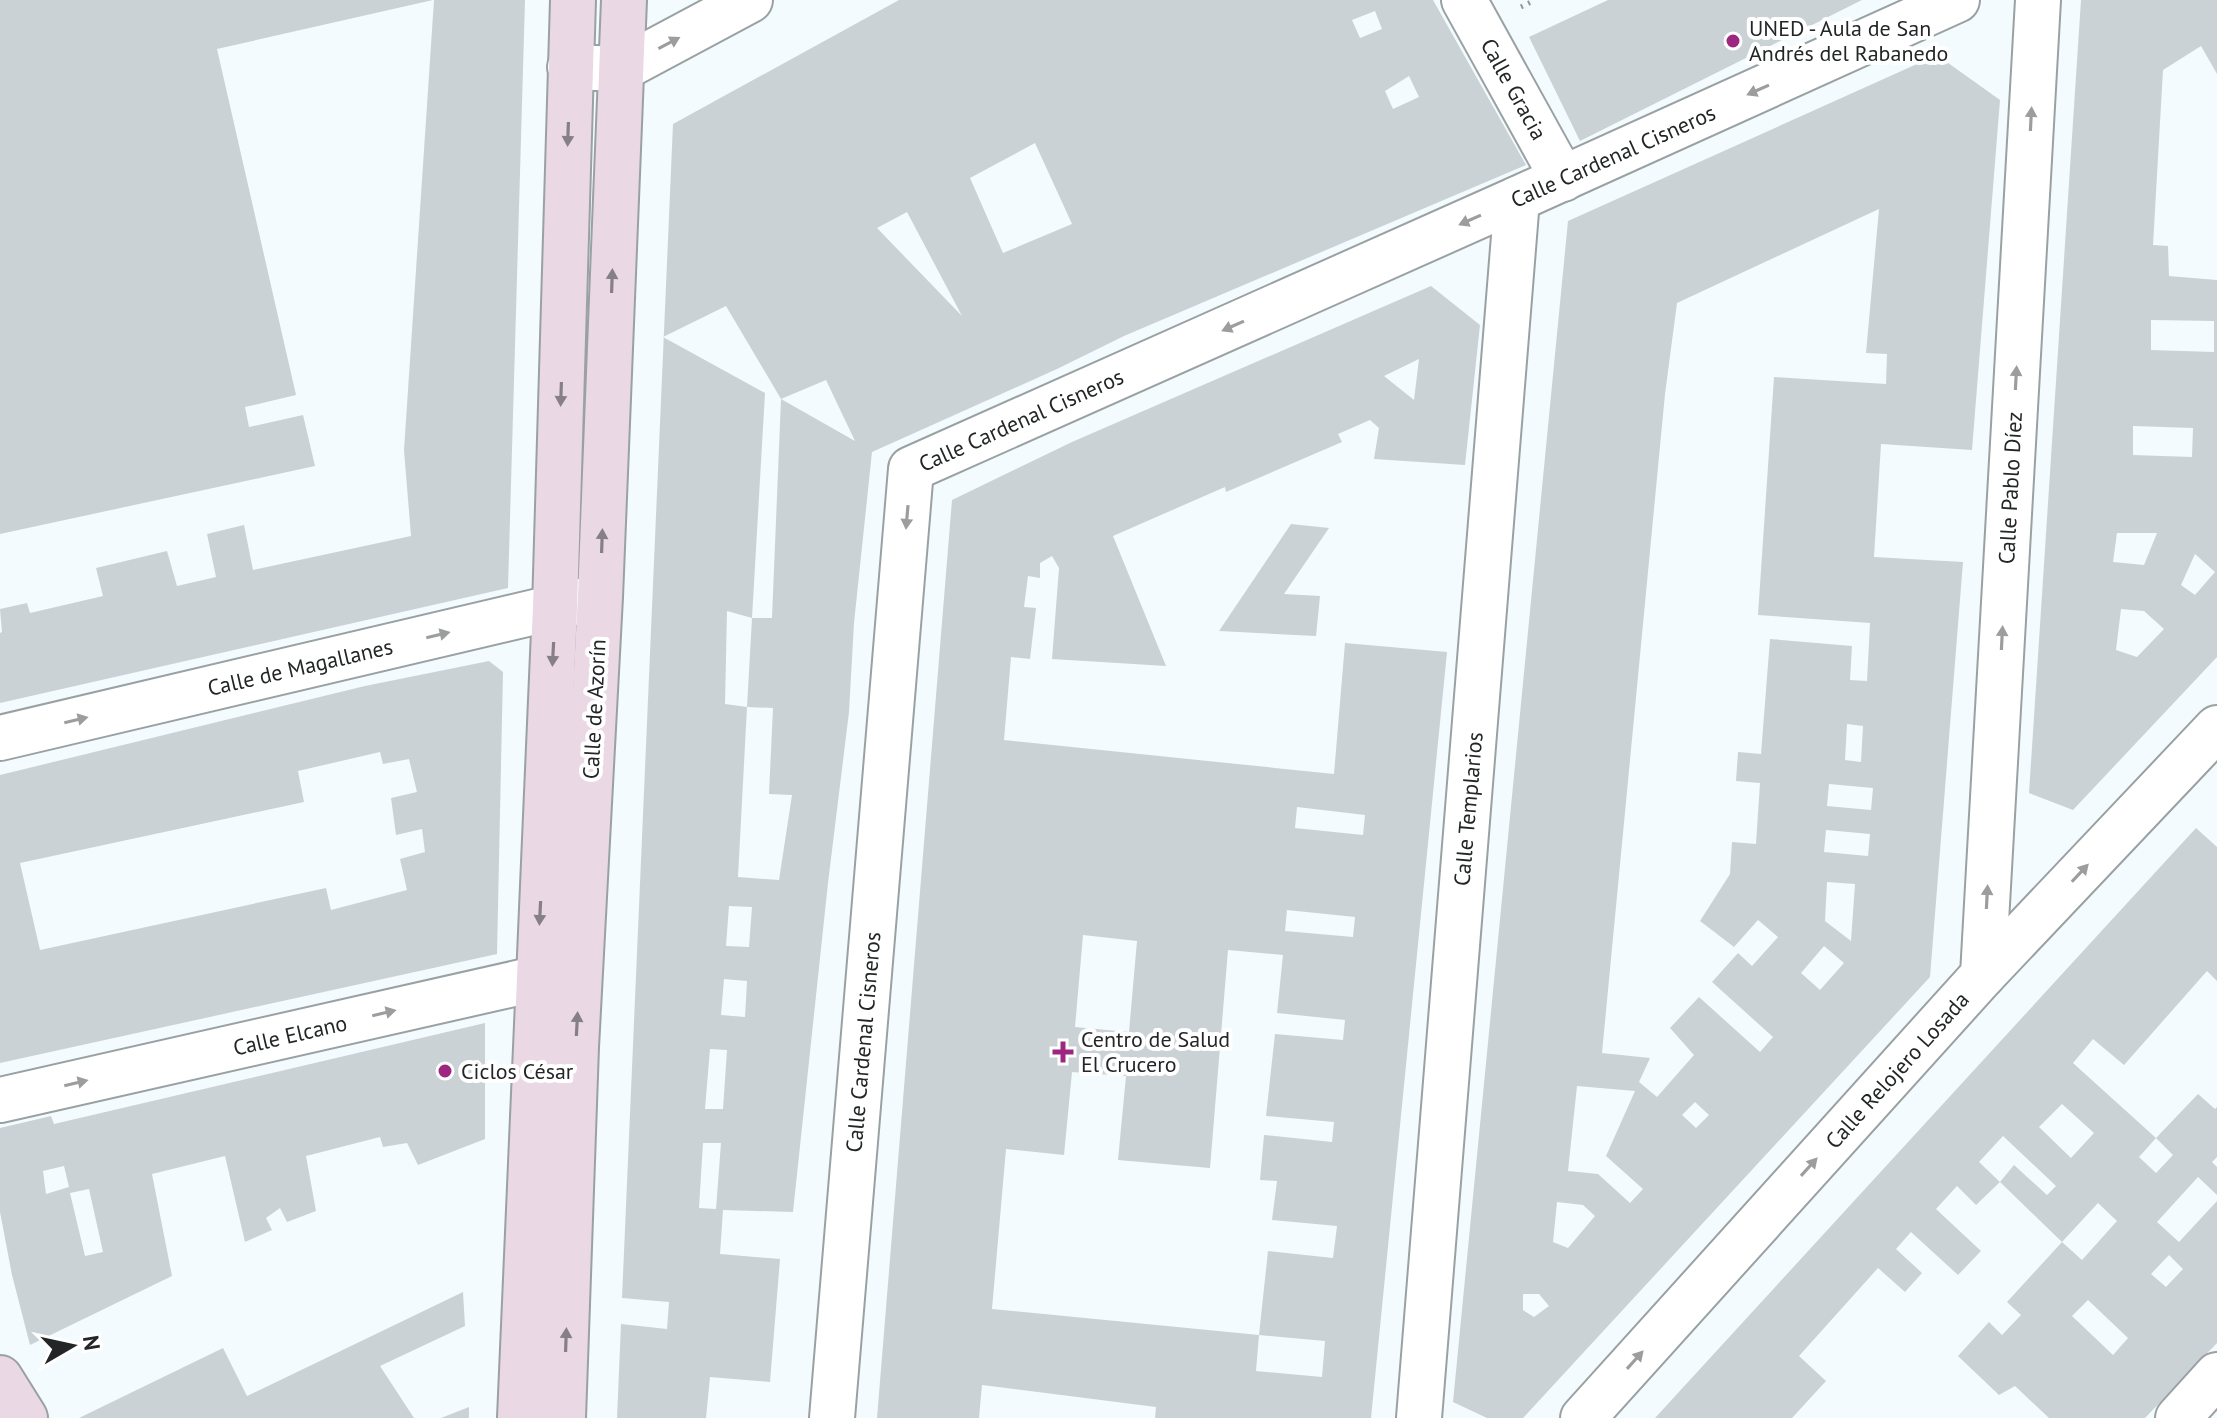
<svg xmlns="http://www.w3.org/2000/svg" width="2217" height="1418" viewBox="0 0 2217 1418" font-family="'PT Sans',sans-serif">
<rect width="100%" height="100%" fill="#f3fbfe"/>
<!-- building -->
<g fill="#cbd2d5" fill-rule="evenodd">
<path d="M0 0H433L217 49 296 395 245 407 249 427 303 415 315 466 0 534Z"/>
<path d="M434 0H525L508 588 0 703V633L2 632 0 609 27 603 30 613 103 596 96 568 167 551 177 586 216 577 207 534 244 525 253 570 411 536 404 450Z"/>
<path d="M899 0H1433L1526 165 1124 336 1057 369 872 452 854 623 849 712 828 883 793 1212 723 1210 720 1254 780 1259 770 1382 710 1377 706 1418H617L621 1324 667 1329 669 1302 622 1298 673 124ZM1375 11 1382 29 1360 38 1352 20ZM1409 76 1419 97 1393 109 1385 91ZM1035 143 1072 224 1003 253 970 178ZM907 212 962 316 877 228ZM726 306 781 399 826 380 855 441 781 399 772 618H752L765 393 663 337ZM727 611 752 618 747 707 725 704ZM747 707 773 708 769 794 792 795 779 880 738 877ZM729 906 752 907 749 947 726 946ZM724 979 747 981 745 1017 721 1015ZM710 1049 727 1050 723 1109H705ZM703 1143H721L716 1209 699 1208Z"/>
<path d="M1608 0H1862L1580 141 1529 37Z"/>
<path d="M2081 0H2217V74L2201 46 2163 70 2153 245 2168 246 2169 276 2217 280V657L2073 810 2029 793ZM2151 320 2214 321V352L2151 350ZM2133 426 2193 428 2192 457 2133 455ZM2117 533H2157L2144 565 2113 562ZM2195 554 2215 572 2195 595 2181 585ZM2121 609 2144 611 2164 629 2137 657 2116 650Z"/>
<path d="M1937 55 2000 100 1972 450 1881 444 1874 557 1963 562 1930 977 1523 1418H1487L1453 1402 1568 221ZM1879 209 1866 353 1887 354 1886 384 1774 377 1758 615 1870 623 1867 681 1850 680 1852 646 1770 639 1761 754 1738 752 1736 781 1760 783 1756 844 1732 842 1730 874 1700 921 1734 947 1758 920 1778 937 1752 966 1738 953 1712 982 1773 1037 1760 1052 1699 997 1670 1028 1694 1055 1657 1097 1639 1082 1650 1058 1602 1053 1665 394 1677 303ZM1847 724 1863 726 1861 762 1845 760ZM1829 784 1873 788 1871 810 1827 806ZM1826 830 1870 834 1868 856 1824 852ZM1827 882 1855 884 1851 941 1825 921ZM1824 946 1844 963 1820 990 1801 973ZM1577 1086 1635 1091 1606 1156 1643 1189 1630 1203 1598 1174 1568 1171ZM1695 1102 1709 1115 1696 1128 1682 1115ZM1557 1202 1583 1205 1595 1216 1568 1248 1553 1242ZM1523 1294H1539L1549 1306 1534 1317 1523 1310Z"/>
<path d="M1431 286 1480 325 1465 465 1374 459 1379 428 1370 420 1338 434 1342 442 1226 492 1225 487 1113 536 1166 666 1052 659 1059 568 1052 556 1040 563V578L1028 576 1024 607 1036 608 1030 659 1011 657 1004 740 1334 774 1345 643 1447 652 1371 1418H1155L1156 1407 982 1385 979 1418H877L952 500 1072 442ZM1419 359 1414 400 1384 376ZM1297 807 1365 815 1363 835 1295 828ZM1287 910 1355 917 1353 937 1285 931ZM1083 935 1137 941 1129 1032 1075 1027ZM1228 950 1283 955 1277 1013 1345 1020 1343 1040 1275 1034 1266 1116 1334 1122 1332 1142 1264 1135 1260 1180 1277 1181 1272 1220 1337 1226 1333 1258 1268 1251 1259 1335 992 1309 1006 1149 1064 1155 1072 1072 1126 1076 1118 1160 1210 1168ZM1259 1335 1325 1341 1322 1377 1256 1371Z"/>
<path d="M1291 524 1329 528 1284 594 1320 596 1316 636 1219 631Z"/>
<path d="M489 661 503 672 497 954 0 1063V775L365 686ZM380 752 383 764 409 759 417 792 391 798 396 835 422 829 425 852 400 859 407 890 331 910 326 888 40 950 20 863 304 802 298 771Z"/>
<path d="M2196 828 2217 847V981L2207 971 2124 1065 2093 1039 2073 1063 2156 1138 2198 1094 2215 1109 2217 1107V1157L2212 1162 2217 1167V1195L2198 1177 2157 1222 2179 1242 2217 1201V1343L2145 1418H2049L2015 1386 1999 1395 1958 1356 1989 1322 2002 1335 2021 1315 2007 1302 2062 1242 2082 1260 2117 1221 2098 1203 2062 1242 2000 1182 2014 1165 2047 1195 2056 1186 2003 1136 1979 1162 2000 1182 1976 1205 1957 1186 1936 1209 1981 1251 1958 1275 1911 1232 1896 1249 1922 1273 1905 1292 1878 1268 1799 1356 1826 1381 1792 1418H1655ZM2062 1104 2094 1133 2071 1158 2039 1127ZM2156 1138 2173 1155 2156 1173 2139 1157ZM2169 1255 2183 1269 2166 1287 2151 1274ZM2088 1300 2128 1338 2113 1355 2072 1316Z"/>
<path d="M485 1023V1139L418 1165 407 1143 383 1147 380 1137 306 1156 316 1211 287 1222 280 1208 266 1218 272 1230 245 1242 225 1156 152 1174 172 1276 30 1345 12 1275 0 1212V1128L51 1116 54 1124ZM64 1166 69 1187 46 1194 43 1171ZM89 1189 103 1252 85 1256 70 1193Z"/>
<path d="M463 1292 465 1326 380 1366 414 1418H79L223 1348 247 1396Z"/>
<path d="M469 1407V1418H441Z"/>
</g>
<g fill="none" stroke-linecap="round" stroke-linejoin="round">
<!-- minor casing -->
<g stroke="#9aa1a3" stroke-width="48">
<g id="minor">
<path d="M1464 0 1563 179"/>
<path d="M570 67 621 69 750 0"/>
<path d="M0 738 590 599"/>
<path d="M1983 975 2038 0"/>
<path d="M0 1100 575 970"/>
<path d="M832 1418 911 469 1517 199 1957 0"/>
<path d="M1419 1418 1517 199"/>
<path d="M1583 1418 1983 975 2217 728"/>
<path d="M2178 1418 2217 1375"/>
</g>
</g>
<!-- secondary casing -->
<g stroke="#9aa1a3" stroke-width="48">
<g id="secondary">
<path d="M0 1378 25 1418"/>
<path d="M520 1418 555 608 573 0"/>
<path d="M563 1418 576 1047 600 597 624 0"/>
</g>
</g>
<!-- path -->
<path stroke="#949a9c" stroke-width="5" stroke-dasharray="2 6" stroke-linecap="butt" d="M1521 7 1535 0"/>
<!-- minor -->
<use href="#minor" stroke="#fff" stroke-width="44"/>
<!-- secondary -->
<use href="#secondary" stroke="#ead8e4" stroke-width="44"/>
</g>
<!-- one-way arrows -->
<defs><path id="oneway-solid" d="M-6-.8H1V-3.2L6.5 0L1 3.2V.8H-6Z" transform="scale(2)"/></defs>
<g fill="#9c9d9e">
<use href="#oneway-solid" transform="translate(669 43) rotate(-28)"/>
<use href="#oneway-solid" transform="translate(1758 90) rotate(156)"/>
<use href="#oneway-solid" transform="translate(2031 119) rotate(-87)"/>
<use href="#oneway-solid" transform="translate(1470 220) rotate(156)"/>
<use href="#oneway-solid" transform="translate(1233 326) rotate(156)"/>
<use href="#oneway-solid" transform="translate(2016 378) rotate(-87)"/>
<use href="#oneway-solid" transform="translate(907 517) rotate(95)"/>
<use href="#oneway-solid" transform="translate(438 635) rotate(-13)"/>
<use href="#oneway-solid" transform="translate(2002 638) rotate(-87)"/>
<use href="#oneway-solid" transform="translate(76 720) rotate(-13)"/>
<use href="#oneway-solid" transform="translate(2080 873) rotate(-47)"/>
<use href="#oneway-solid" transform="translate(1987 897) rotate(-87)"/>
<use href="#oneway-solid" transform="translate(384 1013) rotate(-13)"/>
<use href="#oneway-solid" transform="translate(76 1083) rotate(-13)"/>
<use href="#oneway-solid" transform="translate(1809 1167) rotate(-48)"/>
<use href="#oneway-solid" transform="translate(1635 1360) rotate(-48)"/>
</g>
<g fill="#867f86">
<use href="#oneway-solid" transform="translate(568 134) rotate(92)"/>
<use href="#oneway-solid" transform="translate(612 281) rotate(-88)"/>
<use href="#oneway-solid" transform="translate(561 394) rotate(92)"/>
<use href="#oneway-solid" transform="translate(602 541) rotate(-88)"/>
<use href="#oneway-solid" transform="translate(553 654) rotate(93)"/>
<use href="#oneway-solid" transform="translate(540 913) rotate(93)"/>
<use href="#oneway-solid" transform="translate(577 1024) rotate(-87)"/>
<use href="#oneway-solid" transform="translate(566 1340) rotate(-88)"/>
</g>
<!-- markers -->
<g fill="#9c2680" stroke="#fff" stroke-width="3">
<circle cx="1733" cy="41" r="8"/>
<path d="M1059 1040h8v8h8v8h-8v8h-8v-8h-8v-8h8z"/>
<circle cx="445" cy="1071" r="8"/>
</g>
<g text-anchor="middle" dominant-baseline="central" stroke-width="8" stroke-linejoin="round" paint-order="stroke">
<!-- poi labels -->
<g font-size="22" fill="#232627" stroke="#fff" text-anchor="start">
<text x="1749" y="28">UNED - Aula de San<tspan x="1749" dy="25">Andrés del Rabanedo</tspan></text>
<text x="1081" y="1039">Centro de Salud<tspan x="1081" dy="25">El Crucero</tspan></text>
<text x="461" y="1071">Ciclos César</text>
</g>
<!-- street labels -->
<g font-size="22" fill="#232627" stroke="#fff">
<text transform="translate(1514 89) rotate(61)">Calle Gracia</text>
<text transform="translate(1613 156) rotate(-24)">Calle Cardenal Cisneros</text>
<text transform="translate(1021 420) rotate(-24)">Calle Cardenal Cisneros</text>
<text transform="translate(2010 488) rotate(-87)">Calle Pablo Díez</text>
<text transform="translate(300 667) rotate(-13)">Calle de Magallanes</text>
<text transform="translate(594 709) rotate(-87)">Calle de Azorín</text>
<text transform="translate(1468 809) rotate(-85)">Calle Templarios</text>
<text transform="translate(290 1035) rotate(-13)">Calle Elcano</text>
<text transform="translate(863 1042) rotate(-85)">Calle Cardenal Cisneros</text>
<text transform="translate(1897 1070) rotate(-48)">Calle Relojero Losada</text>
</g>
</g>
<!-- north arrow -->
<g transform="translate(72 1346) rotate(81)" stroke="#ffffff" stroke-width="6" paint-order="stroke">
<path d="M0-6L14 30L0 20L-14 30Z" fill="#232627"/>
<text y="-12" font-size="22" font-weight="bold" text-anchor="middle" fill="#232627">N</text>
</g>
</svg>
